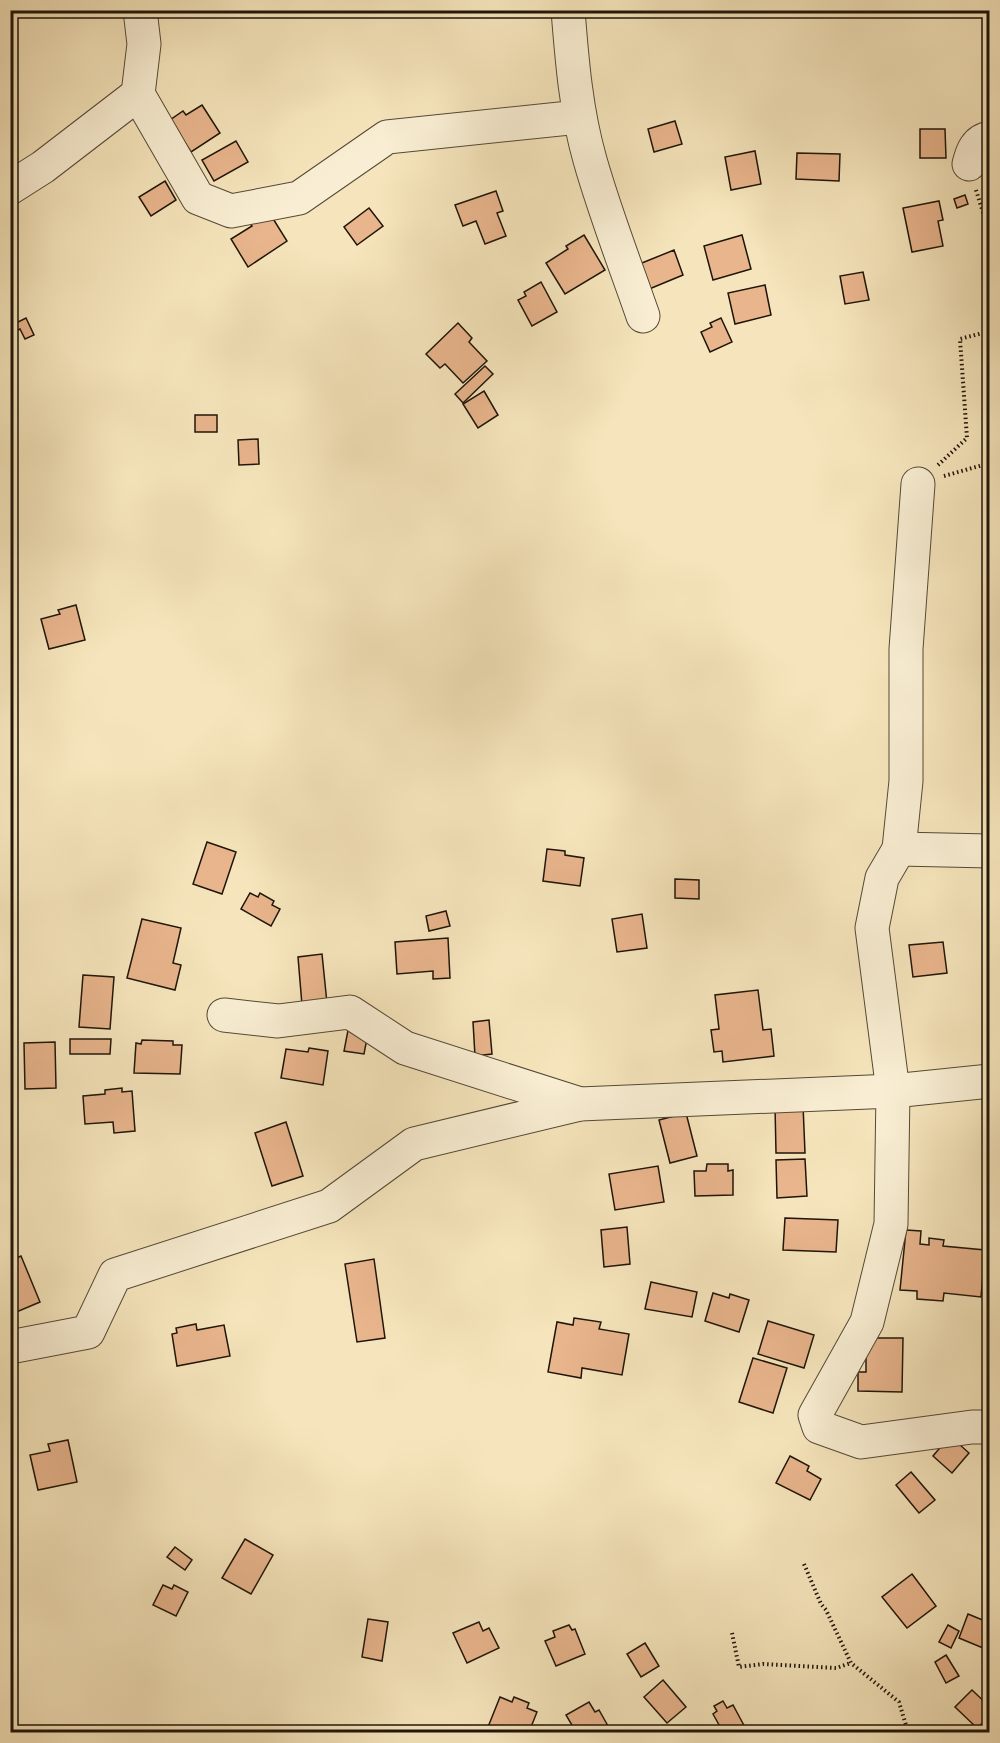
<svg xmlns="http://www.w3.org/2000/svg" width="1000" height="1743" viewBox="0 0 1000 1743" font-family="'IM FELL Double Pica',serif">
<rect width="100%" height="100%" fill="#f6e5bc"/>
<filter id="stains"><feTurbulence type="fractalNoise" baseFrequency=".00333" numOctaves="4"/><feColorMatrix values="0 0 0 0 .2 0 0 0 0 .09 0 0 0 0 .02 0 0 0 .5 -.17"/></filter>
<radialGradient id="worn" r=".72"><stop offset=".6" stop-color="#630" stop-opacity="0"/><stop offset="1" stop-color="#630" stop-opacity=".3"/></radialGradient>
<!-- building -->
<g fill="#e9b58d" stroke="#1e1509" stroke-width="1.5">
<path d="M202 105 220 133 191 152 170 120 183 111 186 115Z"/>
<path d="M675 121 682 144 654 152 648 129Z"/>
<path d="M920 129H945L946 158H920Z"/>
<path d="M236 141 248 162 214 181 202 160Z"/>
<path d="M755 151 761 184 731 190 725 157Z"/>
<path d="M797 153 840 154 839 181 796 179Z"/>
<path d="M165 181 176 200 151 216 139 197Z"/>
<path d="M496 191 503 211 497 213 506 236 485 244 476 221 463 226 455 205Z"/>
<path d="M965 195 968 204 957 208 954 199Z"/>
<path d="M939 201 943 220 938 221 943 246 912 252 903 208Z"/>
<path d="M369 208 383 226 357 245 344 227Z"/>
<path d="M267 209 287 241 248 267 231 239 252 226 249 222Z"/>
<path d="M584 235 605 270 565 294 546 263 568 249 566 246Z"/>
<path d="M742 235 751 269 713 280 704 246Z"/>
<path d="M674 250 683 275 642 292 632 267Z"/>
<path d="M863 272 869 300 845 304 840 276Z"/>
<path d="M541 282 557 312 532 326 518 300 526 296 524 292Z"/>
<path d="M765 285 771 315 735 324 728 293Z"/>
<path d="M26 318 34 335 25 339 20 329 11 333 16 343 10 346V326Z"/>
<path d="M721 318 732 342 710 352 701 332 712 327 710 323Z"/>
<path d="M458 323 472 338 469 342 487 361 463 383 445 364 440 368 426 354Z"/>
<path d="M485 366 493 374 463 403 455 394Z"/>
<path d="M484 391 498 415 478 428 463 404Z"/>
<rect x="195" y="415" width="22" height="17"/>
<path d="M258 439 259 464 239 465 238 440Z"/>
<path d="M76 605 85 640 49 649 41 619 60 614 58 610Z"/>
<path d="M207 842 236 852 222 894 193 884Z"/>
<path d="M547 849 565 851V855L584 858 580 886 543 881Z"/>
<path d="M675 879 699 880V899L675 898Z"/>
<path d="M250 893 258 897 260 893 274 901 272 905 280 909 271 926 241 909Z"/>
<path d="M446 911 450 926 429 931 426 916Z"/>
<path d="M642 914 647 948 617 952 612 919Z"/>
<path d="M142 919 181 928 173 963 181 965 175 990 127 978Z"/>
<path d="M448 938 450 978 433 979V971L397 974 395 942Z"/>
<path d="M943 942 947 973 913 977 909 945Z"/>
<path d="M322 954 327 1003 302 1005 298 957Z"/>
<path d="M83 975 114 977 110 1029 79 1027Z"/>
<path d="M758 990 763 1030 771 1029 774 1056 723 1062 722 1051 714 1052 711 1030 719 1029 715 995Z"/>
<path d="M489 1020 492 1054 475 1056 473 1022Z"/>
<path d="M349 1025 369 1028 364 1054 344 1051Z"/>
<path d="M70 1039H111L110 1054H70Z"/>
<path d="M142 1040 173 1041V1045H182L180 1074 134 1073 136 1043 141 1044Z"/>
<path d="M55 1042 56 1088 25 1089 24 1043Z"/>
<path d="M309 1048 328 1051 323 1085 281 1078 286 1049 308 1052Z"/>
<path d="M122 1088V1092L132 1091 135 1131 114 1133 113 1122 85 1124 83 1096 105 1094V1090Z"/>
<path d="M803 1105 805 1153H776L775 1106Z"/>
<path d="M686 1113 697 1156 670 1163 659 1120Z"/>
<path d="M286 1122 303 1176 272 1186 255 1133Z"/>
<path d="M805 1159 807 1196 777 1198 776 1160Z"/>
<path d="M707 1164H728V1171L733 1170V1195L695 1196 694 1171H706Z"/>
<path d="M658 1166 664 1202 615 1210 609 1174Z"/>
<path d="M785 1218 838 1220 836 1252 783 1250Z"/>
<path d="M627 1227 630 1264 604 1267 601 1230Z"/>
<path d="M906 1230 921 1231 920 1244 929 1245V1238L944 1240 943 1246 985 1250 981 1297 944 1293 943 1301 917 1299V1291L900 1290Z"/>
<path d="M21 1256 40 1302 14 1313 10 1304V1261Z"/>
<path d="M374 1259 385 1338 357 1342 345 1264Z"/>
<path d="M651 1282 697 1292 692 1317 645 1309Z"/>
<path d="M713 1293 729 1298 730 1294 749 1300 739 1332 705 1321Z"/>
<path d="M574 1318 601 1322 599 1329 629 1334 622 1375 582 1368 581 1378 548 1372 557 1322 573 1325Z"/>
<path d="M768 1321 814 1335 804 1368 758 1354Z"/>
<path d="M196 1324 197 1330 224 1325 230 1356 177 1366 172 1334 177 1333 176 1328Z"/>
<path d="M866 1338H903L902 1392 858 1391V1372H866Z"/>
<path d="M753 1358 787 1368 773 1413 739 1402Z"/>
<path d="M950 1436 969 1453 952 1473 933 1456Z"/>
<path d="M68 1440 77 1482 38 1490 30 1455 50 1451 48 1444Z"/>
<path d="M790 1456 809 1466 807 1471 821 1479 810 1500 776 1483Z"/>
<path d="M911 1472 935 1500 919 1513 896 1485Z"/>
<path d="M245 1539 273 1555 251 1594 222 1578Z"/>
<path d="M175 1547 192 1560 185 1570 167 1557Z"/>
<path d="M912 1574 936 1606 907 1628 882 1597Z"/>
<path d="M163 1585 172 1589 174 1585 188 1592 176 1616 153 1605Z"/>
<path d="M968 1614 990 1623V1632L983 1648 959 1638Z"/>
<path d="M368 1619 388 1622 382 1661 362 1657Z"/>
<path d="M479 1622 483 1631 489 1628 499 1648 467 1663 453 1633Z"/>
<path d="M569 1625 572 1630 575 1629 585 1654 556 1666 545 1641 555 1637 553 1631Z"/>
<path d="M948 1625 959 1631 951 1648 939 1642Z"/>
<path d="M645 1643 659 1666 641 1677 627 1654Z"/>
<path d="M946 1655 959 1676 946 1683 935 1662Z"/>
<path d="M663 1680 686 1707 667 1723 644 1697Z"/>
<path d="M972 1690 990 1707V1716L977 1728 955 1707Z"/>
<path d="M500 1697 512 1702 514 1697 529 1703 527 1708 537 1712 529 1732H501L488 1727Z"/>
<path d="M723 1701 727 1708 733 1705 747 1731 723 1732 713 1714 717 1711 714 1706Z"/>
<path d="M589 1702 595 1712 599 1710 608 1726 598 1732H576L566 1715Z"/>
</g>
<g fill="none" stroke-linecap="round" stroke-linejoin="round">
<!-- minor casing -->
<g stroke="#544936" stroke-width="35">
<g id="minor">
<path d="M568 10C572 61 576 111 590 160 605 213 625 264 643 316"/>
<path d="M138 94 198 198 231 211 299 198 387 137 579 117"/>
<path d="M969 164C972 152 976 140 990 138"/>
<path d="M10 188 43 167 138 94 144 44 140 10"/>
<path d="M899 849 906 781V649L918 484"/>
<path d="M990 851 899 849 882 878 872 928 893 1091 891 1224 867 1322 815 1415 819 1427 861 1442 972 1427H990"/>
<path d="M224 1015 278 1021 350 1012 405 1048 580 1104"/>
<path d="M10 1347 88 1332 115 1275 329 1206 414 1144 580 1104 893 1091 990 1081"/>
</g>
</g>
<!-- path -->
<g stroke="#1e1509" stroke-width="4" stroke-dasharray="1.5 3" stroke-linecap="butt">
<path d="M976 190 990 235"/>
<path d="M938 465 967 438 960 339 990 331"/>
<path d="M944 476 990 463"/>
<path d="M804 1564 821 1604 826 1610 851 1663 899 1702 908 1732"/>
<path d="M732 1633 739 1667 763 1664 836 1668 851 1663"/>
</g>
<!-- minor -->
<use href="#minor" stroke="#f9eed3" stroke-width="33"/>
</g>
<!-- margin -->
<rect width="1000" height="1743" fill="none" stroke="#f6e5bc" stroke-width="36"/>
<rect x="12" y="12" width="976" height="1719" fill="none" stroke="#1e1509" stroke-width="3"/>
<rect x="18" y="18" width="964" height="1707" fill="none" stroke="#1e1509" stroke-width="1.5"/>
<rect width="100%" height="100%" filter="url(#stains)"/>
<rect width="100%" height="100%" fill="url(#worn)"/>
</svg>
